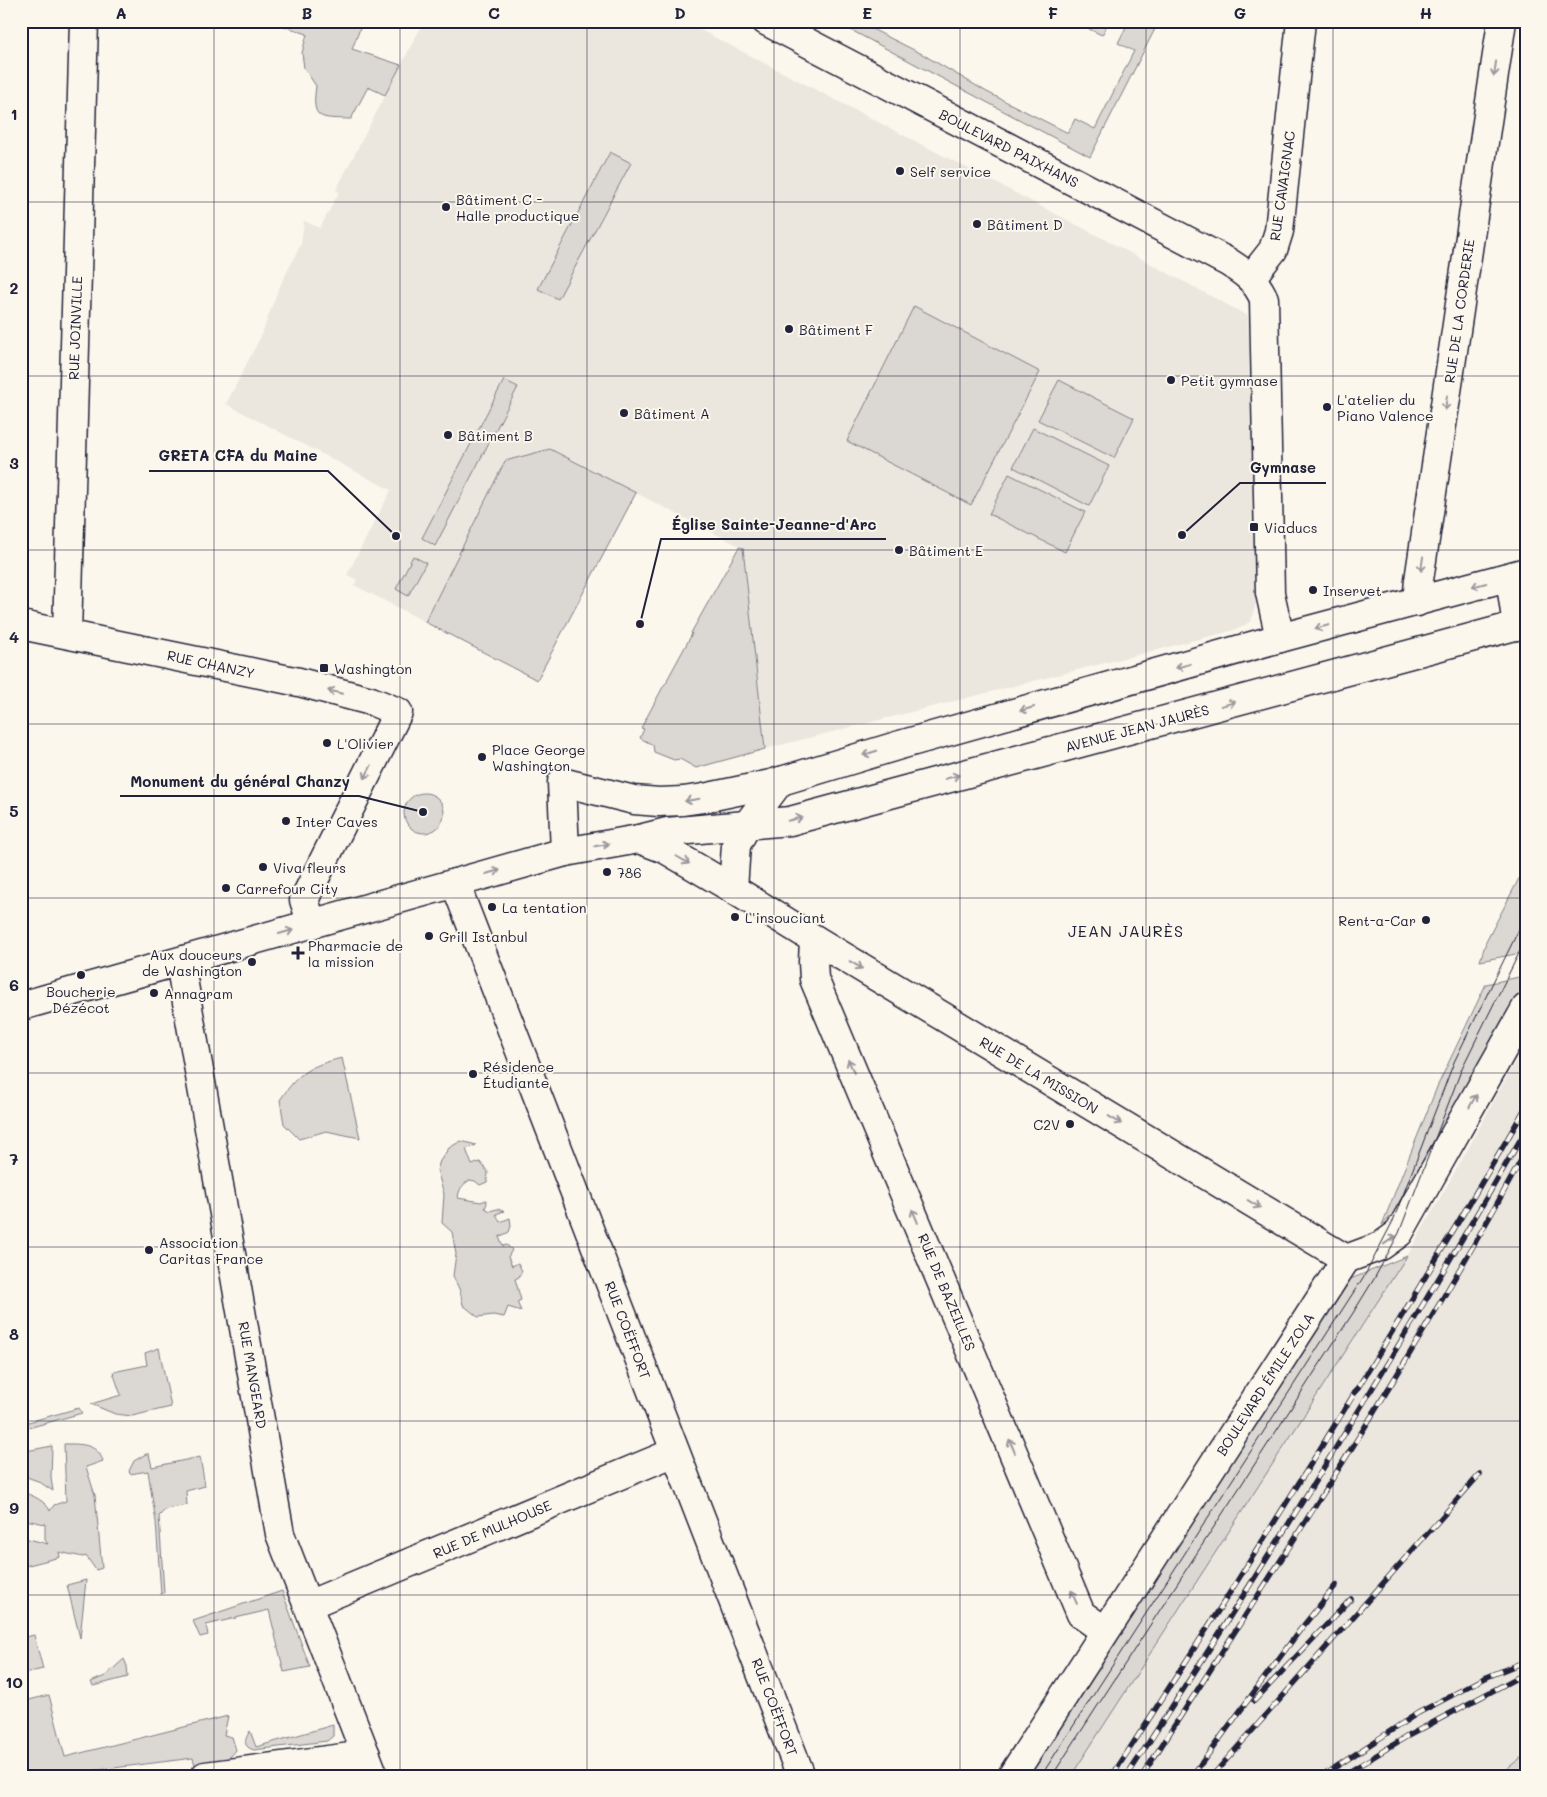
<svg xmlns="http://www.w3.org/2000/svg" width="1547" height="1797" viewBox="0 0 1547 1797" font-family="Mali,sans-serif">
<rect width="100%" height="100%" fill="#fbf7ec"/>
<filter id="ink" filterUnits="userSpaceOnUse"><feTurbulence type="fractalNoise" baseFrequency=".02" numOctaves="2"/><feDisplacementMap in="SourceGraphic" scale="10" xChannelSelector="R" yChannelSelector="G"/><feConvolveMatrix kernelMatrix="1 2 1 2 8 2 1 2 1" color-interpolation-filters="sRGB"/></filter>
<g filter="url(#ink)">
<!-- built -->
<g fill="#ebe7df">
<path d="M424 21H683L1108 241 1248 316 1257 599 1251 621 1240 628 1231 631 765 749 743 548 636 493 537 680 354 585 357 580 347 575 391 490 226 404 261 336 278 290 301 244 304 221 320 228 339 192 336 190Z"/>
<path d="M1526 1041V1754L1497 1776H1071L1407 1256 1470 1145Z"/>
</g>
<!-- green -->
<g fill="#dbd8d3" stroke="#7e7d87">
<path d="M270 21H363L352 49 401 65 385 95 368 87 351 119C320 118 311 121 316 86L304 68 302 53 307 34Z"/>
<path d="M834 21H856L922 54 987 92 1068 133 1075 119 1095 129 1134 51 1118 43 1129 21H1159L1090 157Z"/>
<path d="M1083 21H1109L1102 35 1089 29Z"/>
<path d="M610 152 631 163 558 299 538 289Z"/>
<path d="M914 306 1040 372 971 505 847 441Z"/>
<path d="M504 380 518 387 435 546 422 538Z"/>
<path d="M1059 380 1134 418 1114 458 1038 420Z"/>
<path d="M1033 428 1109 466 1089 506 1013 467Z"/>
<path d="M550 449 636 493 537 680 425 622 505 461Z"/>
<path d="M1009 474 1085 512 1065 552 989 514Z"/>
<path d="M739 547 743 548 765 749 696 768 680 759 674 760 654 752 653 745 640 738 644 729 641 728 664 685 668 681 667 680 692 634 691 633Z"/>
<path d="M413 556 426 563 408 596 396 589Z"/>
<circle cx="424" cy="813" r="20"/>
<path d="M1526 865V952L1480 961 1486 942Z"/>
<path d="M1526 974V1009L1427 1182 1382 1225 1437 1087 1486 984 1519 977Z"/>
<path d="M342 1058 360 1138 326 1131 299 1139 284 1124 280 1100C299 1072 309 1066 342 1058Z"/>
<path d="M461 1141 476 1145 466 1149 472 1165 480 1162 488 1172 487 1182 480 1185 475 1181 470 1180C462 1185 459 1189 458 1198L481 1202 486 1200 487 1203 485 1208 490 1211 497 1209 504 1211 496 1214 500 1222 510 1218 511 1226 509 1232 499 1237 503 1246 507 1245 512 1250 508 1257 512 1266 518 1263 522 1271 519 1277 515 1279 521 1300 517 1302 521 1311 508 1307 504 1317 493 1315 478 1317 463 1305 460 1291 453 1276 456 1254 452 1232 442 1223 444 1194 437 1170 440 1161 449 1148Z"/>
<path d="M1407 1256 1071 1776H1012L1326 1289Z"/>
<path d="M159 1348 171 1407 132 1416 115 1414 91 1404 121 1395 113 1372 147 1365 145 1353Z"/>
<path d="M79 1408 82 1413 21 1430V1424Z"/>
<path d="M64 1444C80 1444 97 1443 103 1461L86 1467 95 1495 102 1568 96 1570 86 1556 83 1557 59 1552 60 1557 21 1567V1537L48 1544 45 1540V1524L21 1519V1492C31 1494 47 1502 50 1511L54 1505 66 1501Z"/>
<path d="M52 1446 51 1478 53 1491 38 1481 21 1475V1452Z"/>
<path d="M146 1454H149L152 1467 200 1457 205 1486 186 1491 187 1505 166 1509 159 1516 164 1593 161 1594 156 1522 148 1471 130 1474 129 1471 134 1461Z"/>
<path d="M86 1580 80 1638 67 1585Z"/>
<path d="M282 1591 310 1667 284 1672 269 1610 206 1625 208 1635 200 1637 193 1621Z"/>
<path d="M34 1635 43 1669 21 1674V1638Z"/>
<path d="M124 1659 127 1666 128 1677 93 1686 91 1682 105 1676Z"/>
<path d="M49 1695 65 1757 228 1716 224 1735 232 1737 236 1750C226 1764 211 1769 195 1765L193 1758 50 1776H21V1702Z"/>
<path d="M333 1725V1736L327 1741 254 1750C243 1747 244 1740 250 1731L256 1747Z"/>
<path d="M1526 1754V1776H1497Z"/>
</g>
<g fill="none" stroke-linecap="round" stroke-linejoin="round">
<!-- minor casing -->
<g stroke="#22223b" stroke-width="31">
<g id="minor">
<path d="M766 21 1228 262C1245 273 1256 280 1264 299L1270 593 1280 638"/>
<path d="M1251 278 1273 250 1279 231 1301 21"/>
<path d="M1510 577 1517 626"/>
<path d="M1417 602 1419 580 1502 21"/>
<path d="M67 634 84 21"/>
<path d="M780 781 747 825 736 845 733 889 814 939 1346 1259"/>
<path d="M639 839 665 849 733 889"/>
<path d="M455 883 801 1776"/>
<path d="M814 939 813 962 814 979 1081 1614 1105 1631"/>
<path d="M180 962 280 1534 374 1776"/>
<path d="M308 1605 675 1452"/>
<path d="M205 1776 366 1755"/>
</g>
</g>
<!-- major casing -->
<g stroke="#22223b" stroke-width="31">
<g id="major">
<path d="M21 625 299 682 371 701 398 712 304 900 312 924"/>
<path d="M565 852 562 782 634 800 659 802 683 801 704 798 771 784 900 745 1280 638 1526 572"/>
<path d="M21 1006 565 852 639 839 667 832 790 821 1526 623"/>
<path d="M1012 1776 1346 1259 1381 1246 1399 1233 1526 1008"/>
</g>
</g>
<!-- minor -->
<use href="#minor" stroke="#fbf7ec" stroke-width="28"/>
<!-- major -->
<use href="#major" stroke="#fbf7ec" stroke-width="28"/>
<!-- tram -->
<g stroke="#22223b" stroke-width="1">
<path d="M1041 1776 1366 1273 1393 1221 1454 1062 1526 915"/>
<path d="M1052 1776 1353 1313 1374 1279 1399 1233 1462 1068 1526 939"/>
</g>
<!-- rail casing -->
<g stroke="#22223b" stroke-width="5.5">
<g id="rail">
<path d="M1254 1701 1351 1599"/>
<path d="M1112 1776C1255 1556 1394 1334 1526 1107"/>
<path d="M1127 1776C1266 1564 1399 1349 1526 1130"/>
<path d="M1142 1776C1274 1570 1410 1366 1526 1151"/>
<path d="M1192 1776 1300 1630 1336 1585"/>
<path d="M1212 1776 1480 1474"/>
<path d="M1322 1776 1418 1713 1487 1677 1526 1661"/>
<path d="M1342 1776 1406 1737 1526 1673"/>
</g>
</g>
<!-- rail -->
<use href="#rail" stroke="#fbf7ec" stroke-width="4" stroke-dasharray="11" stroke-linecap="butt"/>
</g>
<!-- one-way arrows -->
<defs><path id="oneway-shaft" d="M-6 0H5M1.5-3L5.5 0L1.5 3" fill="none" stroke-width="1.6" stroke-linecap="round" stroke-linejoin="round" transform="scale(1.25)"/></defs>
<g stroke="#99979c">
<use href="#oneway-shaft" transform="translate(1495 69) rotate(98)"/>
<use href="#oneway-shaft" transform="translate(1446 403) rotate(98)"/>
<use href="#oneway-shaft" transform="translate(1422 564) rotate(98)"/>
<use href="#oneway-shaft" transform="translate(1479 585) rotate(165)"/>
<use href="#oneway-shaft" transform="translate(1322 627) rotate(165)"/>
<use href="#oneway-shaft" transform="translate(1183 666) rotate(164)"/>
<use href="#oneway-shaft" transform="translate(335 692) rotate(-166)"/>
<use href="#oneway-shaft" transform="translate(1228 704) rotate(-15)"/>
<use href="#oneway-shaft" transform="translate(1027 709) rotate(164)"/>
<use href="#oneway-shaft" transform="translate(870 753) rotate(163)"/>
<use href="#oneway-shaft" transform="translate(368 772) rotate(117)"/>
<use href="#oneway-shaft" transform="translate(952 777) rotate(-15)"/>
<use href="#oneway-shaft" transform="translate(692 800) rotate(171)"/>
<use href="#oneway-shaft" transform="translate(795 819) rotate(-13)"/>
<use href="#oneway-shaft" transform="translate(602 845) rotate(-10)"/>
<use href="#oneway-shaft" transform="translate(683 860) rotate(30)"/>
<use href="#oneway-shaft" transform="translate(493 872) rotate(-16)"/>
<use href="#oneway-shaft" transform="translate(286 932) rotate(-16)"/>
<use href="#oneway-shaft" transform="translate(856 965) rotate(31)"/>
<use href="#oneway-shaft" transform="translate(851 1066) rotate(-113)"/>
<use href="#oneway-shaft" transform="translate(1473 1101) rotate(-60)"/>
<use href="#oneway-shaft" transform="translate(1115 1120) rotate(31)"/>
<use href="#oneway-shaft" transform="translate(1254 1204) rotate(31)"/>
<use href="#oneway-shaft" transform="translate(915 1216) rotate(-113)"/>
<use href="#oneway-shaft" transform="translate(1390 1240) rotate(-36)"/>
<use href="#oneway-shaft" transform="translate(1012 1446) rotate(-113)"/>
<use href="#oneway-shaft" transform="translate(1074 1597) rotate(-113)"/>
</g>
</g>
<!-- grid -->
<path fill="none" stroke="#22223b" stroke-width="1" stroke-opacity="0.55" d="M214 21V1776M400 21V1776M587 21V1776M774 21V1776M960 21V1776M1146 21V1776M1333 21V1776M21 202H1526M21 376H1526M21 550H1526M21 724H1526M21 898H1526M21 1073H1526M21 1247H1526M21 1421H1526M21 1595H1526"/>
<!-- markers -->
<g fill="#22223b" stroke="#fbf7ec" stroke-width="2">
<circle cx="900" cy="171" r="5"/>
<circle cx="446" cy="207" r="5"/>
<circle cx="977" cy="224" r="5"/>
<circle cx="789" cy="329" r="5"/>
<circle cx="1171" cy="380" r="5"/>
<circle cx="1327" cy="407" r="5"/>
<circle cx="624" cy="413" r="5"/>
<circle cx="448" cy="435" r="5"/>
<rect x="1249" y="522" width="10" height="10" rx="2.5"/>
<circle cx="899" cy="550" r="5"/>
<circle cx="1313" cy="590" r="5"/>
<rect x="319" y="663" width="10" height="10" rx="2.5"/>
<circle cx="327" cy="743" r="5"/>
<circle cx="482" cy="757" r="5"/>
<circle cx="286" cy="821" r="5"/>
<circle cx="263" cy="867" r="5"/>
<circle cx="607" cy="872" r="5"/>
<circle cx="226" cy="888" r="5"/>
<circle cx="492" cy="907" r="5"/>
<circle cx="735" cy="917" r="5"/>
<circle cx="1426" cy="920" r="5"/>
<circle cx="429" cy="936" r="5"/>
<path d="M295.5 945.5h5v5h5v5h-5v5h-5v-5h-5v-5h5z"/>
<circle cx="252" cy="962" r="5"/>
<circle cx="81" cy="975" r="5"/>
<circle cx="154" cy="993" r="5"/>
<circle cx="473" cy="1074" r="5"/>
<circle cx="1070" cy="1124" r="5"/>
<circle cx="149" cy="1250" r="5"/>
</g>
<g text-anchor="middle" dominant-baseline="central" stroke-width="4" stroke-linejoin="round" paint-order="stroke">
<!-- street labels -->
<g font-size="14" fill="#22223b" stroke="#fbf7ec">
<text transform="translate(1009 148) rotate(27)">BOULEVARD PAIXHANS</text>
<text transform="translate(1282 186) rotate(-82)">RUE CAVAIGNAC</text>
<text transform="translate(1459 311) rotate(-82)">RUE DE LA CORDERIE</text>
<text transform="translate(75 328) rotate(-88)">RUE JOINVILLE</text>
<text transform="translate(211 664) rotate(12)">RUE CHANZY</text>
<text transform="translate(1137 728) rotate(-15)">AVENUE JEAN JAURÈS</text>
<text transform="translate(1039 1075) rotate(31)">RUE DE LA MISSION</text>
<text transform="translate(947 1292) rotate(67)">RUE DE BAZEILLES</text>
<text transform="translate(628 1330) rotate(69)">RUE COËFFORT</text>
<text transform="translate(253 1375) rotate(80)">RUE MANGEARD</text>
<text transform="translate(1265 1384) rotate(-57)">BOULEVARD ÉMILE ZOLA</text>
<text transform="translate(492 1529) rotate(-23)">RUE DE MULHOUSE</text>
<text transform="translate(775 1707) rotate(69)">RUE COËFFORT</text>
</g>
<!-- poi labels -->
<g font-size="14" fill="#22223b" stroke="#fbf7ec" text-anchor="start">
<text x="910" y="171">Self service</text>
<text x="456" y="199">Bâtiment C -<tspan x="456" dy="16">Halle productique</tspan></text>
<text x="987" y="224">Bâtiment D</text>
<text x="799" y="329">Bâtiment F</text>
<text x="1181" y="380">Petit gymnase</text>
<text x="1337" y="399">L'atelier du<tspan x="1337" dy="16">Piano Valence</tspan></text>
<text x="634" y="413">Bâtiment A</text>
<text x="458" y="435">Bâtiment B</text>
<text x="1264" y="527">Viaducs</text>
<text x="909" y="550">Bâtiment E</text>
<text x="1323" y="590">Inservet</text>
<text x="334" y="668">Washington</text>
<text x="337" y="743">L'Olivier</text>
<text x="492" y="749">Place George<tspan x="492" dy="16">Washington</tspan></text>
<text x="296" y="821">Inter Caves</text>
<text x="273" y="867">Viva fleurs</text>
<text x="617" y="872">786</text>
<text x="236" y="888">Carrefour City</text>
<text x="502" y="907">La tentation</text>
<text x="745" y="917">L'insouciant</text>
<text x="1416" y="920" text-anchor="end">Rent-a-Car</text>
<text x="439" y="936">Grill Istanbul</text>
<text x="308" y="945">Pharmacie de<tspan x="308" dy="16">la mission</tspan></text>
<text x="242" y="954" text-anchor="end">Aux douceurs<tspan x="242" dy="16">de Washington</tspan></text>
<text x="81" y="991" text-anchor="middle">Boucherie<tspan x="81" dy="16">Dézécot</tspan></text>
<text x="164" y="993">Annagram</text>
<text x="483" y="1066">Résidence<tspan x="483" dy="16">Étudiante</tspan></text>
<text x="1060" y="1124" text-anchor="end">C2V</text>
<text x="159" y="1242">Association<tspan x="159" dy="16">Caritas France</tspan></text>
</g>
<!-- quarter labels -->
<g font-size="16" letter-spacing="1" fill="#22223b" stroke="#fbf7ec">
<text x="1126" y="930">JEAN JAURÈS</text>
</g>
</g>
<!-- callouts -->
<path fill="none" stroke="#22223b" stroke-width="2" d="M396 536L328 471H149M1182 535L1240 483H1326M640 624L661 539H886M423 812L359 796H120"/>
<g fill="#22223b" stroke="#fbf7ec" stroke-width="2">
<circle cx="396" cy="536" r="5"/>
<circle cx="1182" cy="535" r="5"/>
<circle cx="640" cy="624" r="5"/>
<circle cx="423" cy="812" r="5"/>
</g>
<g font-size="15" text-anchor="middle" font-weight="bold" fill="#22223b" stroke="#fbf7ec" stroke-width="4" stroke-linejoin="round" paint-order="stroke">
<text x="238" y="461">GRETA CFA du Maine</text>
<text x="1283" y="473">Gymnase</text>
<text x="774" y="530">Église Sainte-Jeanne-d'Arc</text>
<text x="240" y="787">Monument du général Chanzy</text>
</g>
<!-- margin -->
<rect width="1547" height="1797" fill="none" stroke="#fbf7ec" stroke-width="55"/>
<rect x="28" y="28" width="1492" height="1742" fill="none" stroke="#22223b" stroke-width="2"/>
<g font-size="16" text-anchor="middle" font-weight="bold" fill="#22223b">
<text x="121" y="19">A</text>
<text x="307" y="19">B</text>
<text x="494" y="19">C</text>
<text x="680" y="19">D</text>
<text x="867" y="19">E</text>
<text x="1053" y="19">F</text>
<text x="1240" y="19">G</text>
<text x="1426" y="19">H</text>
<text x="14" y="120">1</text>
<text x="14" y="294">2</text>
<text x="14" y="469">3</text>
<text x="14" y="643">4</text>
<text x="14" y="817">5</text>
<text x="14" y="991">6</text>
<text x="14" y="1165">7</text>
<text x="14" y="1340">8</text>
<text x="14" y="1514">9</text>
<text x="14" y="1688">10</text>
</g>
</svg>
